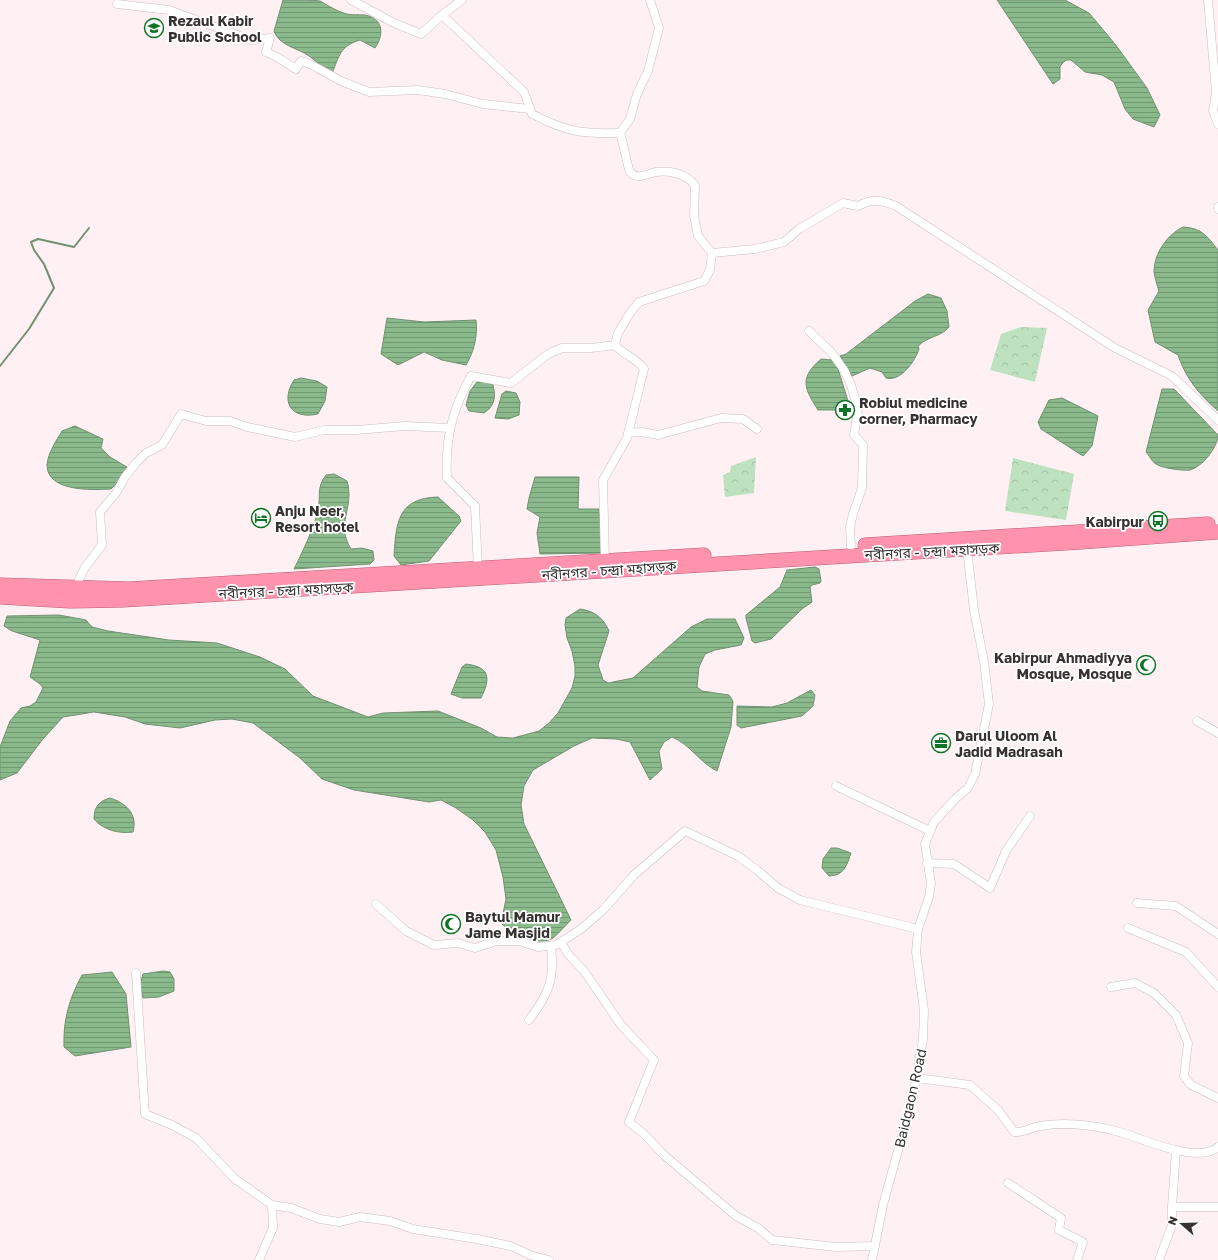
<svg xmlns="http://www.w3.org/2000/svg" width="1218" height="1260" viewBox="0 0 1218 1260" font-family="'Golos Text','Noto Sans Bengali',sans-serif">
<defs>
<pattern id="park-crowns" width="20" height="18" patternUnits="userSpaceOnUse"><rect width="20" height="18" fill="#bee2bf"/><path d="M2 6a3 3 0 1 1 6 0M12 15a3 3 0 1 1 6 0" fill="none" stroke="#a4c2a5"/></pattern>
<pattern id="water-rules" width="6" height="5" patternUnits="userSpaceOnUse"><rect width="6" height="5" fill="#8aba8c"/><path d="M0 2.5h6" fill="none" stroke="#729873"/></pattern>
</defs>
<rect width="100%" height="100%" fill="#fff1f3"/>
<!-- park -->
<g fill="url(#park-crowns)">
<path d="M1021 327 1047 328 1035 382 990 370 1001 334Z"/>
<path d="M756 457 754 493 725 497 723 475 730 472 731 466Z"/>
<path d="M1013 458 1074 474 1066 520 1005 511Z"/>
</g>
<!-- water -->
<g fill="url(#water-rules)" stroke="#719171">
<path d="M283 0C291 0 314 0 320 1 329 6 336 11 347 14 354 16 365 13 371 17 385 23 382 38 375 48L360 40C340 46 339 56 332 74 324 68 317 62 309 56 298 48 279 46 274 31Z"/>
<path d="M997 0H1065L1089 13 1115 44 1147 88 1160 115 1154 127 1133 119 1125 109 1114 82 1102 75 1085 72 1071 60H1066L1060 66V79L1053 84Z"/>
<path d="M1183 227C1202 228 1207 236 1218 250V411C1199 394 1186 379 1178 355L1155 342 1148 310 1159 291C1157 285 1155 278 1154 272 1154 253 1167 235 1183 227Z"/>
<path d="M928 294 941 298 947 311 949 327C941 337 928 336 918 346L919 349C915 361 901 382 886 378L882 372 870 368 852 376 840 356 846 354 915 301Z"/>
<path d="M387 318 424 322 476 320C478 335 474 352 466 365L442 360 424 352 398 365 381 354Z"/>
<path d="M821 359 832 360 838 369 848 401 841 410H818C804 388 799 378 821 359Z"/>
<path d="M301 378 317 381 327 387 325 401 318 414C291 420 280 402 294 380Z"/>
<path d="M477 382H486L493 385C496 397 495 406 484 413L469 411 466 405 470 391Z"/>
<path d="M1162 389H1174L1218 435C1218 447 1202 467 1190 470 1183 471 1161 468 1156 464 1152 462 1149 455 1146 452Z"/>
<path d="M506 391 516 393 520 402 519 415 508 419 495 418 502 394Z"/>
<path d="M1062 398 1098 416 1092 446 1083 456 1041 429 1038 422 1049 400Z"/>
<path d="M75 426 103 439 101 448 110 457 127 467 120 480 111 489C92 490 47 492 47 465 48 453 56 441 62 431Z"/>
<path d="M334 474 347 481C355 508 335 523 351 549L362 548 373 551 374 560 370 564 294 569C303 551 313 530 318 511 321 496 316 488 326 475Z"/>
<path d="M535 477H579L578 509H599L603 553 540 554 537 533 540 517 527 509 529 498Z"/>
<path d="M438 497 459 516 461 521 429 561 401 565 394 556C396 522 398 498 438 497Z"/>
<path d="M815 567 819 569 821 581 820 583 812 585 810 587 812 602 802 609 771 639 755 643 752 641 746 618V615L780 587 787 570Z"/>
<path d="M580 609C594 611 603 617 609 631L598 665 603 680 608 683 633 678 691 627 707 619H735L744 638 741 645 715 650 705 654 699 667 697 687 702 691 729 695 733 701 731 727 717 771C699 762 691 745 672 737L664 742 659 751 662 769 650 780 630 742 616 739 592 738 574 746 533 770 524 786 521 805 524 824 571 920C565 926 559 933 553 938 539 947 511 934 501 923L506 899 503 877 496 850 485 832 473 820 456 808 441 800 429 802 354 790 322 779 300 758 253 723 232 719 215 720 180 728 145 724 125 717 94 712 63 717 43 739 17 773 0 780V747L10 721 21 708 30 706 36 702 43 688 40 684 30 677 40 640 12 631 4 626 7 616 59 615 86 620 92 627 108 631 169 640 217 643 260 657 285 669 313 696 368 717 383 713 438 711 481 728 497 737 513 738 539 731 549 723 558 713 572 688 575 676V666L572 651 567 638 565 625 566 618Z"/>
<path d="M466 664C490 667 491 678 481 698H462L451 694 462 667Z"/>
<path d="M811 690 815 695 813 706 802 716 741 728 737 725V706L772 707 787 703Z"/>
<path d="M110 798C126 803 138 814 133 832 119 834 103 830 94 819 94 807 99 801 110 798Z"/>
<path d="M831 848H837L851 853C847 865 844 876 829 876L822 868 823 859Z"/>
<path d="M163 971 170 972 174 979V991L159 997 143 998 140 984 143 974Z"/>
<path d="M112 972 126 994 131 1047 75 1056 64 1047C63 1020 69 999 82 975Z"/>
</g>
<g fill="none" stroke-linecap="round" stroke-linejoin="round">
<!-- stream -->
<path stroke="#719171" stroke-width="2" d="M0 366 29 329 54 288 44 264 34 250 31 242 38 239 74 247 89 228"/>
<!-- minor casing -->
<g stroke="#cabdbf" stroke-width="9">
<g id="minor">
<path d="M351 0 394 23 421 34 442 15 462 0"/>
<path d="M1208 0 1216 92 1213 111 1218 124"/>
<path d="M117 4 169 10 251 40 270 38 266 52C279 57 284 62 296 69L301 61 310 64 341 81 369 92 418 90 445 94 483 104 530 109"/>
<path d="M442 15 524 92 532 114C567 132 581 134 620 133"/>
<path d="M1218 207V209"/>
<path d="M712 253 755 249 784 242 799 229 843 203 858 206C872 198 881 200 896 206L1115 348 1172 376 1218 420"/>
<path d="M809 331 832 353 844 370 851 385 858 409 854 435 863 445 862 488 853 514 850 527 851 546"/>
<path d="M628 433 642 432 658 435 721 418 743 419 757 429"/>
<path d="M605 561 603 480 627 438 644 369C637 358 623 355 615 345L618 333 630 313 639 302 704 281 710 270 712 253 698 236 694 216 695 185C686 174 671 170 656 172 648 173 637 181 630 172 628 169 623 141 620 133L630 119 637 94 648 71 659 28 650 0"/>
<path d="M478 569 475 506 447 478C445 439 452 410 471 376L511 383 548 354 562 348H591L615 345"/>
<path d="M75 588 84 569 102 545 100 512 116 493 125 477 136 463 146 453 162 445 181 414 206 421H230L247 427 295 437 324 430H356L405 426 450 428"/>
<path d="M1197 721 1218 733"/>
<path d="M836 786 930 831"/>
<path d="M927 863 954 864 990 888 1006 851 1030 816"/>
<path d="M1137 903 1176 906 1218 934"/>
<path d="M376 904 406 931 434 945 458 943 475 948 497 941H519L538 947 556 945 581 929 603 910 634 875 685 831 738 856 757 870 778 888 800 900 918 929"/>
<path d="M1128 928 1186 952 1218 987"/>
<path d="M561 942 568 954 584 971 621 1025 654 1060 629 1122 643 1133 664 1155 736 1216 758 1228 772 1240 836 1247 875 1246"/>
<path d="M136 973 145 1114 172 1125 196 1138 235 1179 272 1205 291 1208 320 1219 339 1222 360 1217 390 1221 413 1229 477 1239 511 1246 530 1255 549 1260"/>
<path d="M1111 987 1135 983 1154 993 1176 1015 1188 1043 1184 1076 1191 1085 1218 1098"/>
<path d="M529 1020C549 994 555 979 551 946"/>
<path d="M917 1078 970 1085 999 1111 1014 1132C1024 1133 1031 1127 1040 1126 1064 1122 1092 1125 1116 1131 1140 1137 1196 1165 1218 1147"/>
<path d="M1176 1150 1172 1207H1218"/>
<path d="M1008 1183 1061 1218 1059 1230 1083 1242 1077 1260"/>
<path d="M259 1260 273 1228 272 1205"/>
<path d="M872 1260 883 1205 913 1096 923 1039 924 1010 916 952 918 929 929 897 931 883 925 844 934 822 955 799 968 788 975 774 989 704 984 662 974 610 967 549"/>
<path d="M1159 1260 1172 1225V1207"/>
</g>
</g>
<!-- trunk casing -->
<g stroke="#b96075" stroke-width="15">
<g id="trunk">
<path d="M865 545 1208 524"/>
<path d="M0 585 129 589 704 555"/>
<path d="M0 597 70 601 123 600 1081 542 1218 532"/>
</g>
</g>
<!-- minor -->
<use href="#minor" stroke="#fff" stroke-width="8"/>
<!-- trunk -->
<use href="#trunk" stroke="#ff93ae" stroke-width="14"/>
</g>
<!-- icons -->
<defs>
<g id="school-ring" transform="scale(1)"><circle r="9.5" fill="#fff" stroke="#0e7425" stroke-width="1.5"/><path d="M0-5L7-2L0 1L-7-2ZM-4 1L0 2.5L4 1V4Q0 6-4 4Z" fill="#0e7425"/></g>
<g id="pharmacy-ring" transform="scale(1)"><circle r="9.5" fill="#fff" stroke="#0e7425" stroke-width="1.5"/><path d="M-2-6h4v4h4v4h-4v4h-4v-4h-4v-4h4Z" fill="#0e7425"/></g>
<g id="hotel-ring" transform="scale(1)"><circle r="9.5" fill="#fff" stroke="#0e7425" stroke-width="1.5"/><path d="M-6-4.5h1.5V1H6V5H4.5V3h-9V5H-6ZM-4 0a1.8 1.8 0 1 1 3.6 0ZM.5 0V-2.5h3Q6-2.5 6 0Z" fill="#0e7425"/></g>
<g id="bus-ring" transform="scale(1)"><circle r="9.5" fill="#fff" stroke="#0e7425" stroke-width="1.5"/><path d="M-5-6H5V4H4V6H2V4H-2V6H-4V4H-5ZM-3.5-4V0h7V-4ZM-3.5 1.2v1.5H-2V1.2ZM2 1.2v1.5H3.5V1.2Z" fill="#0e7425"/></g>
<g id="mosque-ring" transform="scale(1)"><circle r="9.5" fill="#fff" stroke="#0e7425" stroke-width="1.5"/><path d="M3.5-4.9A6 6 0 1 0 3.5 4.9A5 5 0 1 1 3.5-4.9Z" fill="#0e7425"/></g>
<g id="office-ring" transform="scale(1)"><circle r="9.5" fill="#fff" stroke="#0e7425" stroke-width="1.5"/><path d="M-6-3h4V-5.5h4V-3h4V5H-6ZM-1-4.5V-3h2v-1.5ZM-6 0V1H6V0Z" fill="#0e7425"/></g>
</defs>
<g fill-rule="evenodd">
<use href="#school-ring" x="154" y="28"/>
<use href="#pharmacy-ring" x="845" y="410"/>
<use href="#hotel-ring" x="261" y="518"/>
<use href="#bus-ring" x="1158" y="521"/>
<use href="#mosque-ring" x="1146" y="665"/>
<use href="#office-ring" x="941" y="743"/>
<use href="#mosque-ring" x="451" y="924"/>
</g>
<g text-anchor="middle" dominant-baseline="central" stroke-width="3.5" stroke-linejoin="round" paint-order="stroke">
<!-- poi labels -->
<g font-size="14" font-weight="bold" fill="#373232" stroke="#fff" text-anchor="start">
<text x="168" y="20">Rezaul Kabir<tspan x="168" dy="16">Public School</tspan></text>
<text x="859" y="402">Robiul medicine<tspan x="859" dy="16">corner, Pharmacy</tspan></text>
<text x="275" y="510">Anju Neer,<tspan x="275" dy="16">Resort hotel</tspan></text>
<text x="1144" y="521" text-anchor="end">Kabirpur</text>
<text x="1132" y="657" text-anchor="end">Kabirpur Ahmadiyya<tspan x="1132" dy="16">Mosque, Mosque</tspan></text>
<text x="955" y="735">Darul Uloom Al<tspan x="955" dy="16">Jadid Madrasah</tspan></text>
<text x="465" y="916">Baytul Mamur<tspan x="465" dy="16">Jame Masjid</tspan></text>
</g>
<!-- street labels -->
<g font-size="14" fill="#373232" stroke="#fff">
<text transform="translate(932 551) rotate(-3)">নবীনগর - চন্দ্রা মহাসড়ক</text>
<text transform="translate(609 570) rotate(-4)">নবীনগর - চন্দ্রা মহাসড়ক</text>
<text transform="translate(286 590) rotate(-3)">নবীনগর - চন্দ্রা মহাসড়ক</text>
<text transform="translate(910 1098) rotate(-77)">Baidgaon Road</text>
</g>
</g>
<!-- north arrow -->
<g transform="translate(1182 1224) rotate(290)" stroke="#ffffff" stroke-width="3" paint-order="stroke">
<path d="M0-3L7 15L0 10L-7 15Z" fill="#373232"/>
<text y="-6" font-size="11" font-weight="bold" text-anchor="middle" fill="#373232">N</text>
</g>
</svg>
